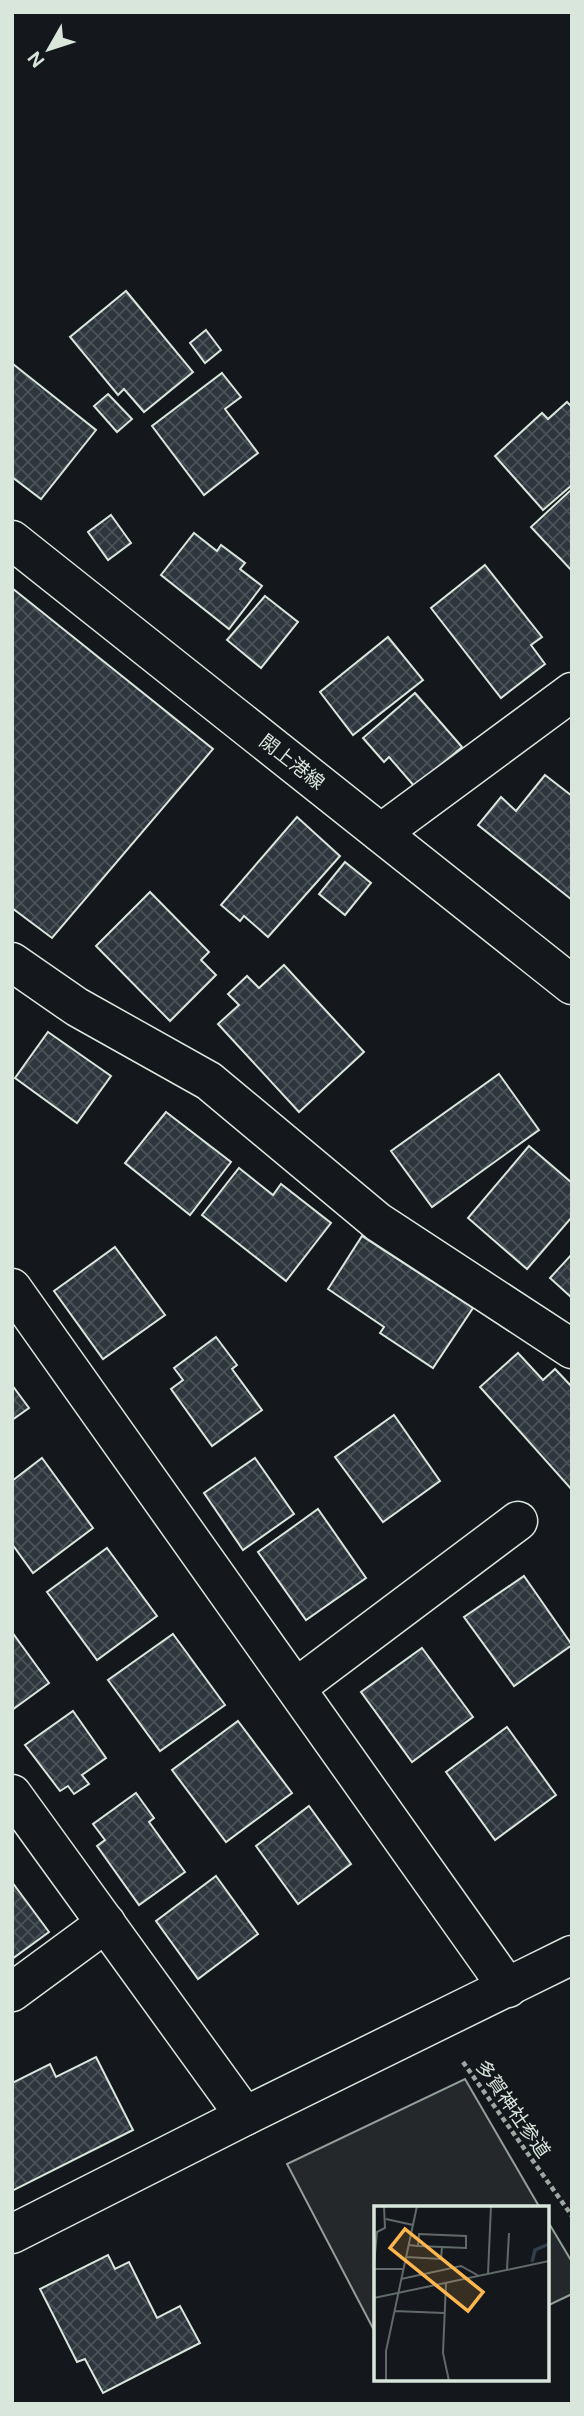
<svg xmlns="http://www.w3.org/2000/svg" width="584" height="2416" viewBox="0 0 584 2416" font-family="'DM Sans','Noto Sans JP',sans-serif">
<defs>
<pattern id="building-cross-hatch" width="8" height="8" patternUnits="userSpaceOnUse" patternTransform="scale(1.75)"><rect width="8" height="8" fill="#2c363c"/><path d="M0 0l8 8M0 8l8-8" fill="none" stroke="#4a5358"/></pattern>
</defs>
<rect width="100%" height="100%" fill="#14181c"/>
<!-- parking -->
<g fill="#24282b" stroke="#939e99" stroke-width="2">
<path d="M465 2079 540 2208H376V2334L287 2164Z"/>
<path d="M547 2220 572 2262V2294L547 2306Z"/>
</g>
<!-- building -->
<g fill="url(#building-cross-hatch)" stroke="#d8e6dc" stroke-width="2">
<path d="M126 291 193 372 144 412 124 389 118 395 70 337Z"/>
<path d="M206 330 221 350 205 363 190 343Z"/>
<path d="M13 364 96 430 41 499 12 477Z"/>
<path d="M222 373 241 397 225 409 258 453 204 495 152 426Z"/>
<path d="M108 394 132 419 117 432 94 406Z"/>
<path d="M567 402 572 407V485L543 510 495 456 542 413 548 419Z"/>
<path d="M572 489V571L531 527Z"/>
<path d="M111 515 131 543 108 560 88 532Z"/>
<path d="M194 533 217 551 221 545 245 563 240 569 262 586 229 629 161 575Z"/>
<path d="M485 565 542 637 531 645 545 664 501 698 431 608Z"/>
<path d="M12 588 213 749 52 938 12 908Z"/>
<path d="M265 596 298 622 261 668 227 640Z"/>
<path d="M388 637 423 680 353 735 320 692Z"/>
<path d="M415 693 462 747 415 787 389 757 384 762 363 738Z"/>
<path d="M545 775 572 796V900L478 825 501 797 516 811Z"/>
<path d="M297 817 340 856 268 937 244 916 240 921 221 905Z"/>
<path d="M345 862 371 883 345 915 319 894Z"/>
<path d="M150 892 209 952 201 960 216 975 170 1021 96 946Z"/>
<path d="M284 965 364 1052 299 1112 218 1024 239 1005 228 994 247 976 259 988Z"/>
<path d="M48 1032 111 1076 77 1123 15 1078Z"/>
<path d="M499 1074 539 1130 432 1207 391 1151Z"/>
<path d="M166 1112 231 1162 190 1215 125 1163Z"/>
<path d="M529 1146 572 1183V1217L527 1269 468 1218Z"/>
<path d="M239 1168 273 1195 281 1184 331 1223 286 1281 202 1215Z"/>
<path d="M362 1236 473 1308 433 1368 380 1333 384 1327 328 1289Z"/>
<path d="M115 1247 165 1315 103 1359 54 1291Z"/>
<path d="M572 1254V1298L550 1278Z"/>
<path d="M216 1337 237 1365 232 1369 262 1410 212 1446 171 1389 183 1380 174 1368Z"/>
<path d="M518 1353 543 1380 555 1369 572 1387V1490L480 1387Z"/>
<path d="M12 1385 29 1408 12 1420Z"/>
<path d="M394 1415 440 1481 383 1522 335 1457Z"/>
<path d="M42 1458 93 1528 33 1573 12 1544V1481Z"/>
<path d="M255 1458 294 1514 243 1550 204 1493Z"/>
<path d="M318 1509 366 1578 306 1620 258 1552Z"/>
<path d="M107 1548 157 1616 97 1660 47 1592Z"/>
<path d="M524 1576 572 1645 514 1686 464 1617Z"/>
<path d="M12 1632 49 1683 12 1710Z"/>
<path d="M173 1634 225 1705 160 1751 108 1680Z"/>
<path d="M422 1648 473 1717 412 1762 361 1692Z"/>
<path d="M73 1711 106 1758 82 1775 89 1784 74 1794 68 1786 60 1791 25 1745Z"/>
<path d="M238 1721 292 1793 226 1842 172 1770Z"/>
<path d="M507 1727 556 1795 495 1840 446 1772Z"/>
<path d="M136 1793 154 1818 149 1822 185 1872 139 1905 97 1846 105 1840 93 1824Z"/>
<path d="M309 1806 351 1864 298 1904 256 1846Z"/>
<path d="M216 1876 258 1934 198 1979 156 1921Z"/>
<path d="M12 1882 49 1932 12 1959Z"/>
<path d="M96 2057 133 2130 12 2191V2083L50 2064 56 2077Z"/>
<path d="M108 2255 115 2269 129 2262 157 2318 180 2306 200 2343 103 2393 85 2359 77 2362 40 2289Z"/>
</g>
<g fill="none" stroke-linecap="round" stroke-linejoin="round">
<!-- minor casing -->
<g stroke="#d8e6dc" stroke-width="41">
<g id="minor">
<path d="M381 833 572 692"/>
<path d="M12 962 77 1007 209 1081 378 1222 572 1349"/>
<path d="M12 1288 508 1988"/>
<path d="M297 1687 518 1521"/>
<path d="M12 1794 245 2116"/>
<path d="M12 1992 106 1923"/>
</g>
</g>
<!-- tertiary casing -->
<g stroke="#d8e6dc" stroke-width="41">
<path id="tertiary" d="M12 2234 245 2116 572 1955"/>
</g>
<!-- secondary casing -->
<g stroke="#d8e6dc" stroke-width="41">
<path id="secondary" d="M12 540 572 985"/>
</g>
<!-- path -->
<path stroke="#9da8a2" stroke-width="4.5" stroke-dasharray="5 3.5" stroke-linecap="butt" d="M463 2062 572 2216"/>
<!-- minor -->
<use href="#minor" stroke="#14181c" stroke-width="38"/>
<!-- tertiary -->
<use href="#tertiary" stroke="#14181c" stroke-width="38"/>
<!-- secondary -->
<use href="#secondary" stroke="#14181c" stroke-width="38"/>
</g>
<g text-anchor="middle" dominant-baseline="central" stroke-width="5" stroke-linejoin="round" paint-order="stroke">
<!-- street labels -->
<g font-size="19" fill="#d8e6dc" stroke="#14181c">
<text transform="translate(292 762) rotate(38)">閖上港線</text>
<text transform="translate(513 2109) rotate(55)">多賀神社参道</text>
</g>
</g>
<!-- overview -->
<g transform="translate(374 2206)">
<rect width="175" height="175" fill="#14181c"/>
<path fill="none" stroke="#2f3f4d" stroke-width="3.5" d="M158 56 161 44 175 38"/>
<path fill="none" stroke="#626a69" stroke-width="2" d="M12 13 39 19M34 39 44 40 92 42V30L45 28 44 40M32 51 67 53 68 41M0 59 3 26 11 22 10 0M0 63H29M133 63 135 27M114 68 117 0M27 73 87 60 105 70M72 77 69 147 75 175M0 92 175 55M20 105 70 107M12 175V145L43 0"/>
<path fill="#ffb74d" fill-opacity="0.15" stroke="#ffb74d" stroke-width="3.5" d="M31 23 109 86 94 105 16 42Z"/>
<rect width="175" height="175" fill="none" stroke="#d8e6dc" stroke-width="3.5"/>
</g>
<!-- border -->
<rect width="584" height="2416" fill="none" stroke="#d8e6dc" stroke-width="28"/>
<!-- north arrow -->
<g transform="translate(49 49) rotate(231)" stroke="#14181c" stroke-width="5" paint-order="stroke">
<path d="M0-5L12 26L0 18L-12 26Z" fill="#d8e6dc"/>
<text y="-10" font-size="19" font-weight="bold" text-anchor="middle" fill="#d8e6dc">N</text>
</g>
</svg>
